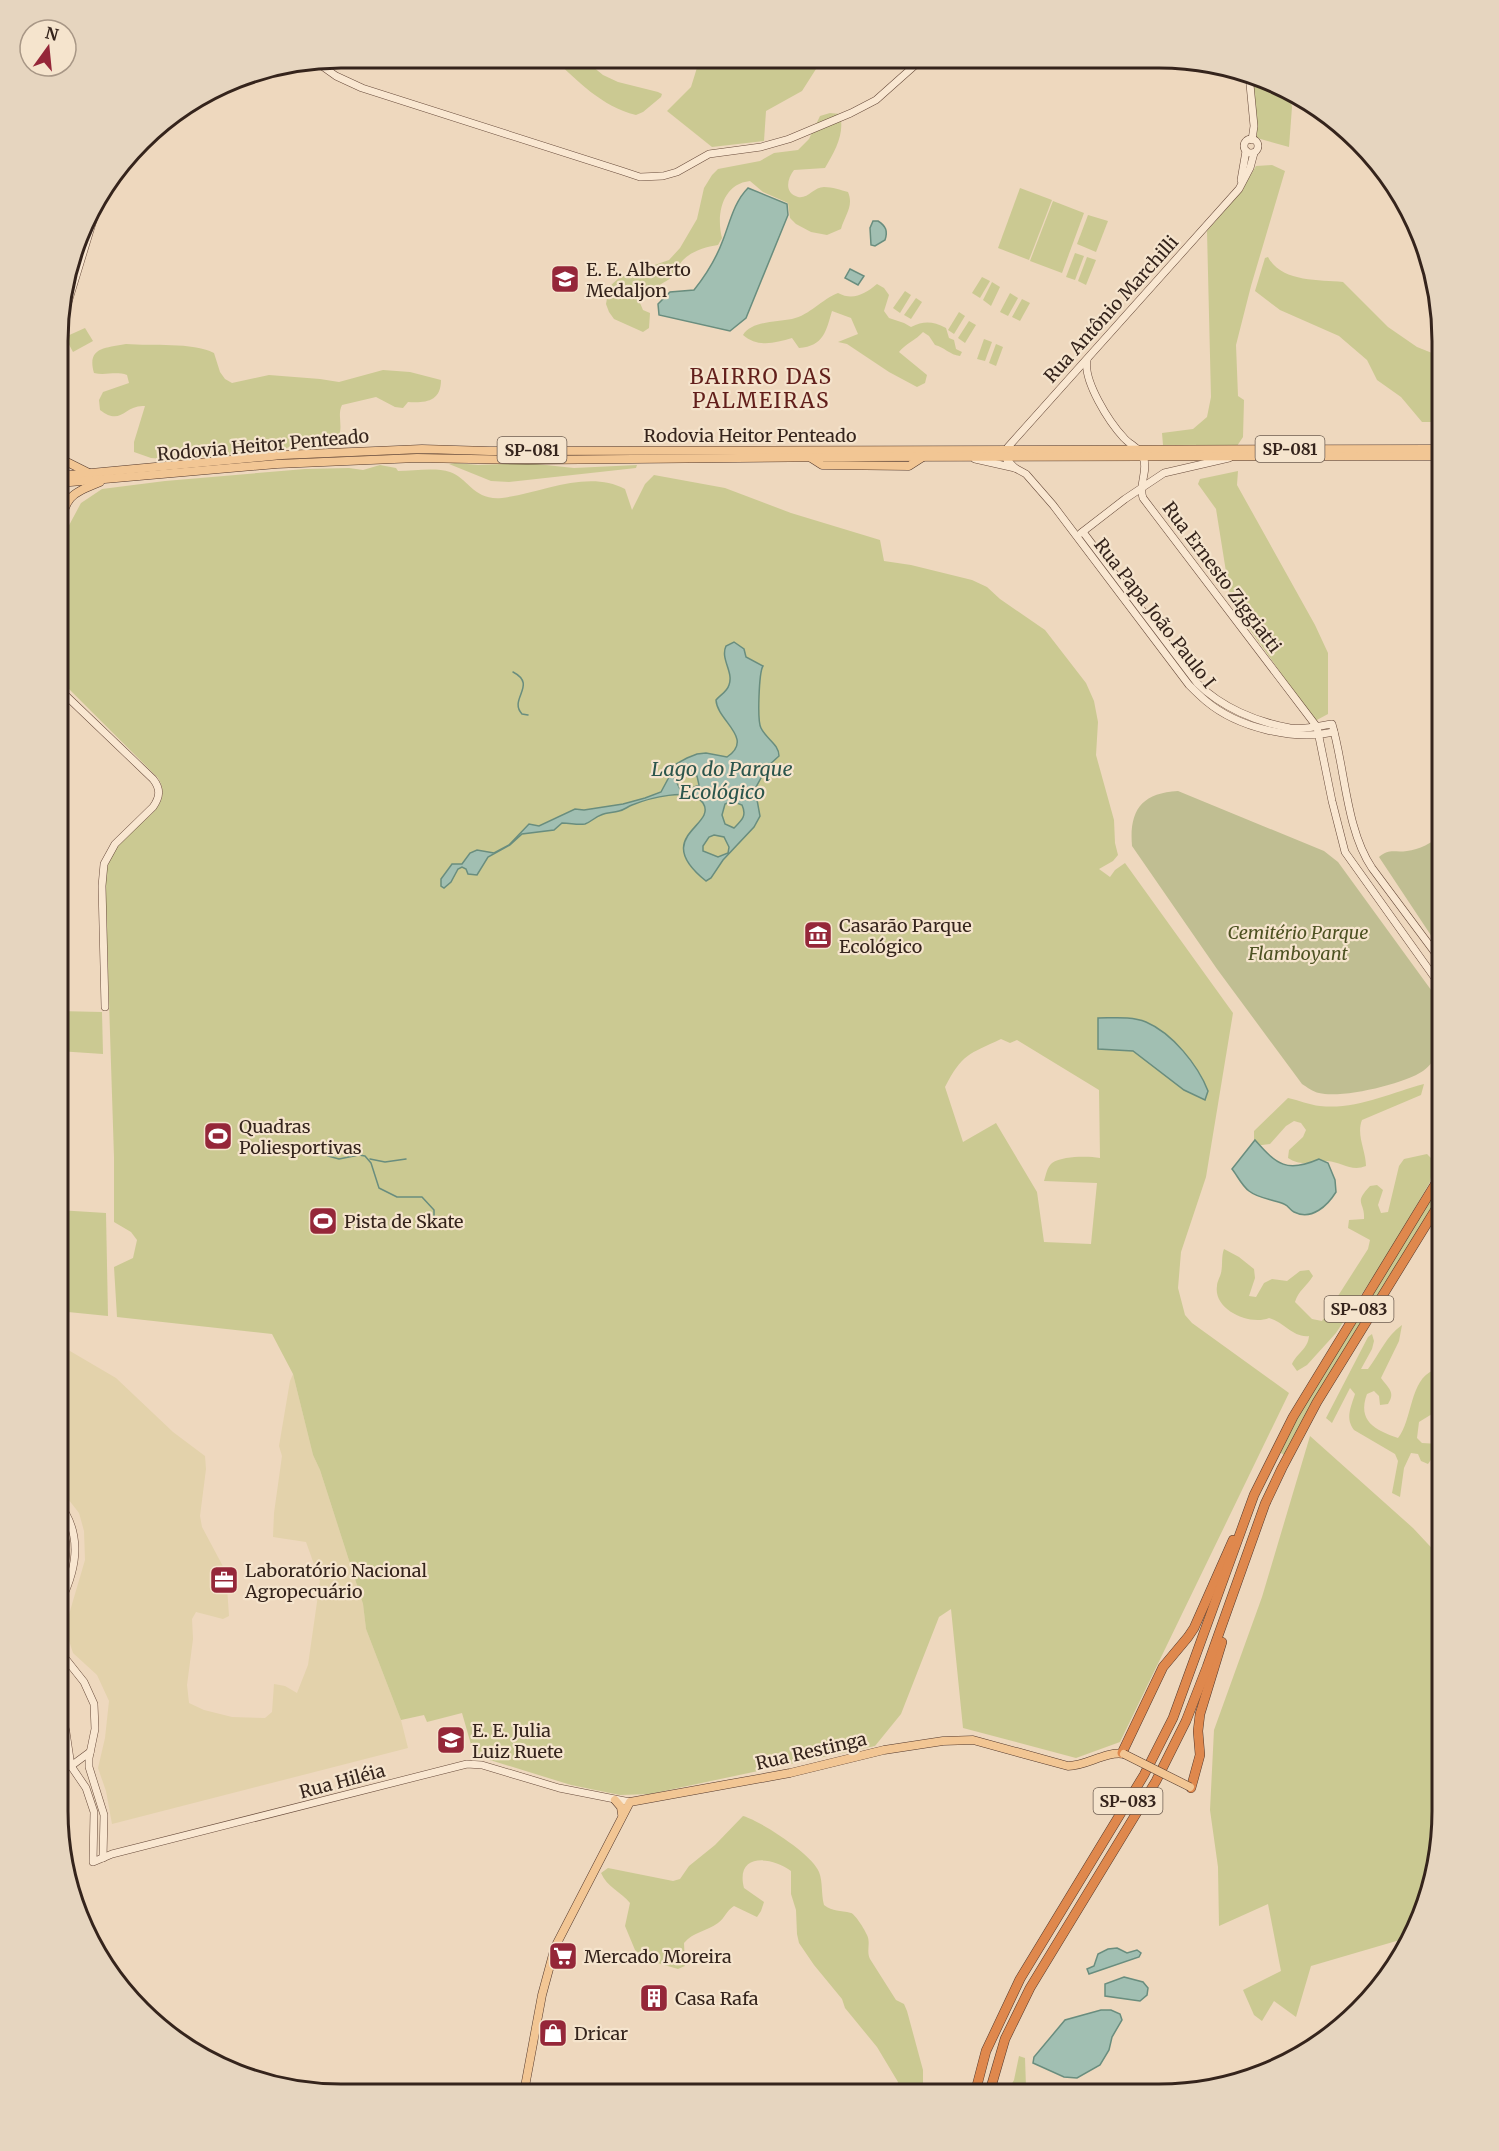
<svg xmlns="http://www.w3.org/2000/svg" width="1499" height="2151" viewBox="0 0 1499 2151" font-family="Merriweather,serif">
<rect width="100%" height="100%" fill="#eed8be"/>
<!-- farmland -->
<path fill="#e3d2ab" d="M58 1344 116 1378 173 1432 205 1456 206 1469 200 1516 202 1527 226 1572 229 1616 223 1619 196 1612 192 1619 193 1639 187 1685 189 1703 204 1710 232 1717 265 1718 272 1712 274 1684 285 1686 297 1693 308 1665 320 1581 306 1542 273 1537 274 1513 282 1456 279 1446 290 1381 293 1374 313 1455 320 1470 363 1604 366 1629 401 1720 408 1748 112 1824 106 1791 98 1768 105 1738 109 1701 97 1675 73 1653 65 1628 85 1560 84 1531 79 1513 58 1486Z"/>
<!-- green -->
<g fill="#cbc992" fill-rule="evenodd">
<path d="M553 58H582L603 75 618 82 658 92 662 94 661 97 643 112 636 115C601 106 579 82 553 58Z"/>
<path d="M700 58C719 58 730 74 747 58H823L802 91 766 111 764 141 712 147 667 111 691 87Z"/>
<path d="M1251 74 1267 78 1289 91 1292 107 1289 147 1257 138Z"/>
<path d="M830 113 840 114C845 134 835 151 825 168L794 170C787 179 784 193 798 197 808 199 814 187 824 187 832 187 841 190 848 192 854 206 845 215 841 229L827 235 811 232 796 224 790 218 788 203 763 192 750 181C722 184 716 215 722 238L718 245C705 247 692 251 683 260 678 265 678 272 673 276 662 286 646 288 640 303L643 310 650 313 649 328 643 332 614 319 609 312 606 304 609 287 620 277 669 260 680 248 697 219 704 188 712 175 718 169 760 161 774 153 798 150 809 139 820 116Z"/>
<path d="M1272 165 1285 171 1251 286 1236 345 1238 396 1244 400 1243 437 1237 446 1163 445 1162 433 1193 429 1207 417 1211 397 1207 231 1240 193 1256 166Z"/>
<path d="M1020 188 1052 200 1029 260 998 248Z"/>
<path d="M1053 201 1084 213 1062 273 1030 261Z"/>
<path d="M1088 215 1108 221 1096 252 1077 244Z"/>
<path d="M1075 253 1084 256 1075 280 1066 277Z"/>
<path d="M1087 257 1096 260 1086 285 1078 281Z"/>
<path d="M1268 257C1281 282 1318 280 1343 282L1388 327 1417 347 1442 357V422H1422L1401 397 1377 380 1367 360 1339 336 1280 310 1255 291 1265 258Z"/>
<path d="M982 277 990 281 980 298 972 293Z"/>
<path d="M992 282 1000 287 991 306 983 300Z"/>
<path d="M877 284 884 288 889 295 884 311 889 318 904 323 911 327C924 321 932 321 946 328L949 338 954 340 956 349 962 352 960 356C950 355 944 347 935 345L929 336 923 332C916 340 905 344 899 352L927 375 925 383 917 387 889 372 847 344 838 342 858 334 851 318 832 311C826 331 824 346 799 348L792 338C775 343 758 348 743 335 751 321 776 322 792 319 810 315 822 299 838 293 853 301 865 294 877 284Z"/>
<path d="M905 291 911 295 900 313 893 308Z"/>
<path d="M1010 293 1018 298 1008 316 1000 312Z"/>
<path d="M916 298 922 302 911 319 904 315Z"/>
<path d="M1022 299 1030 303 1020 321 1012 317Z"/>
<path d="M959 312 965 316 954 334 948 330Z"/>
<path d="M969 321 976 325 965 343 958 338Z"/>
<path d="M85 328 93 341 73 352 65 337Z"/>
<path d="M984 339 992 342 985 361 977 359Z"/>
<path d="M126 344C152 346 192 342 214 353L220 372 225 379 232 383 269 375 320 379 339 382 383 370 410 372 441 380C441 402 425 403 408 402L403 408 395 407 376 397 342 405C337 415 343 425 339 436L332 440 300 443 255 460 243 456 221 455 196 457 188 461 151 458 134 452V442L145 406C124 404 122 427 100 410L99 400 103 392 129 383 127 375C115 371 105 376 94 373 86 346 108 348 126 344Z"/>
<path d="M996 344 1003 347 996 366 989 363Z"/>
<path d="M455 463 478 465 527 463 574 468 637 465 636 468 509 482 491 481 449 464Z"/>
<path d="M380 465 396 468 398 471C414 471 435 467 450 472 468 478 474 501 502 498 541 493 588 469 625 489L632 510 645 484 654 475 725 488 791 513 880 540 884 561 911 565 972 580 987 587 1000 599 1045 630 1086 683 1094 701 1098 722 1096 755 1114 820 1115 843 1118 855 1113 861 1099 869 1110 877 1115 870 1125 863 1233 1013 1206 1177 1181 1252 1178 1288 1185 1315 1192 1323 1289 1393 1120 1742 1076 1758 963 1728 951 1609 939 1617 901 1714 875 1746 650 1794 620 1795 571 1785 474 1755 462 1713 427 1722 424 1715 401 1720 366 1629 363 1604 320 1470 313 1455 293 1374 272 1334 117 1317 114 1267 133 1258 137 1240 131 1232 114 1222V1157L105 877C108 864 111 854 120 843 136 823 176 807 158 778L59 679V544L81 503 102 489 165 481 305 469 349 468 363 470ZM1001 1039 1010 1043 1017 1040 1099 1090 1100 1158C1087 1156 1063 1156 1052 1163 1047 1167 1046 1175 1044 1181L1097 1183 1091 1244 1044 1242 1037 1192 996 1123 963 1142 945 1087C962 1054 969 1054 1001 1039Z"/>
<path d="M1238 471 1237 485 1315 625 1328 653V714L1315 721 1231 603 1216 509 1198 484 1200 479Z"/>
<path d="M58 1011 102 1012 103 1054 58 1051Z"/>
<path d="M1424 1084 1421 1095 1362 1120C1356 1135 1366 1151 1366 1166 1351 1172 1342 1162 1327 1161 1312 1161 1302 1167 1288 1158L1289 1150 1303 1137 1306 1130 1301 1123 1294 1121 1286 1126 1270 1144 1254 1146V1131L1288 1098C1299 1100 1309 1105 1320 1106 1356 1110 1390 1093 1424 1084Z"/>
<path d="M1427 1154 1432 1159 1433 1167 1430 1182 1391 1250 1336 1333 1307 1365 1297 1371 1292 1364C1297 1353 1308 1349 1309 1336 1293 1338 1284 1322 1269 1318 1250 1326 1213 1310 1217 1286 1217 1282 1220 1277 1221 1273 1223 1265 1221 1257 1224 1249L1239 1257 1254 1269 1255 1278 1249 1296 1256 1297 1264 1283 1272 1279 1287 1281 1300 1271 1309 1270 1313 1276C1307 1286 1298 1291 1295 1302L1312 1319 1322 1321 1368 1249 1370 1240 1348 1228 1349 1220 1364 1219C1365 1201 1353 1204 1370 1186L1377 1185 1383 1190 1378 1205 1381 1213 1388 1212 1399 1166 1404 1159Z"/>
<path d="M1442 1179V1193L1284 1455 1278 1451 1293 1423Z"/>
<path d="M58 1210 106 1213 108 1316 58 1311Z"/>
<path d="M1402 1325 1399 1341 1381 1378C1388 1388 1396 1392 1388 1404L1380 1405 1379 1396 1374 1391 1367 1394C1357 1421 1375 1430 1398 1438 1413 1419 1409 1380 1434 1370 1436 1385 1425 1394 1437 1407L1432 1414 1419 1422 1417 1438 1422 1443 1439 1444 1437 1451 1428 1464 1421 1461 1418 1454 1411 1453 1404 1468 1400 1497 1392 1493 1398 1461 1395 1454 1354 1430C1345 1418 1351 1407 1355 1394L1350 1388 1332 1423 1326 1418 1368 1337 1372 1334 1374 1341 1372 1349 1361 1369H1368C1379 1355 1386 1336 1402 1325Z"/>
<path d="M1310 1436 1413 1528 1441 1558V1830L1427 1902 1410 1937 1311 1966 1296 2017 1274 2001 1262 2021 1254 2015 1243 1990 1281 1971 1268 1904 1219 1926 1218 1867 1210 1810 1214 1730 1262 1597Z"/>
<path d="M743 1816C761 1821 813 1855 819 1872 823 1882 821 1894 824 1905 833 1912 840 1910 851 1913 855 1914 865 1930 867 1935 871 1943 866 1951 870 1959L896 2000 904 2004 907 2011 923 2070V2093H897L898 2082 877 2047 845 2008 842 1999 814 1965 799 1943 797 1934 796 1910 791 1894V1871C771 1856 735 1853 744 1888L764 1902 761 1911 757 1917 734 1906C726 1911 725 1918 718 1923 707 1931 693 1932 684 1943L685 1966 678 1969 647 1960 635 1950 625 1926 630 1903C620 1891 607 1887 601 1873L608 1868 673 1881 680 1879 689 1866 715 1845Z"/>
<path d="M1019 2056 1025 2058 1026 2087 1023 2094H1006L1014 2080Z"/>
</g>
<!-- cemetery -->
<g fill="#c0be92">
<path d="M1178 791 1324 851 1338 862 1434 994 1442 1008V1050C1436 1057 1431 1065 1423 1071 1404 1084 1341 1099 1319 1093 1313 1092 1307 1087 1302 1084L1217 969 1132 846C1129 811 1141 793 1178 791Z"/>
<path d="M1442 836V952L1379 857C1390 848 1394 853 1407 851 1419 850 1432 842 1442 836Z"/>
</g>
<!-- water -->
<g fill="#a1bfb2" stroke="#698d7e" stroke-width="1.5" fill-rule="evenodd">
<path d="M748 188 787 204 788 215 746 318 730 331 659 315 658 304 670 292 694 290C706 275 716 259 723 240 730 222 734 202 748 188Z"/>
<path d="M873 221H878C886 226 888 231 885 240L875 246 871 245 870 228Z"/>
<path d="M850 269 864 276 858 285 845 278Z"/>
<path d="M734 642 744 649 746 657 763 666C759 672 757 721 761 728 766 739 779 744 779 756L767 767 755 789 760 816 754 827 723 860 711 878 706 881C650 836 718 826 703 803 691 786 647 799 632 805 627 807 624 810 619 811 613 813 607 812 601 815 595 817 591 822 585 824 576 825 571 823 562 823L554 830 522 834 510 845 488 857 477 875 468 874 466 869 462 867 458 869 451 882 444 888 441 886V879L452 864H462L470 853 477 850 494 853 509 845 529 824 539 826 575 809 584 810 623 804 645 798 661 792 676 764 687 758 697 754 706 753 727 757C755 738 717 721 716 700 720 695 727 692 729 685 734 672 720 659 726 646ZM684 772 697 776 699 785 688 790 680 789 675 779 677 774ZM732 801 742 805C747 816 742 820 734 828L725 824 722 815 725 804ZM714 835 724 837 729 847 728 853 718 857 703 851V846L709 837Z"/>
<path d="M1098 1018C1113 1018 1132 1016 1146 1022 1172 1033 1198 1065 1208 1091L1205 1100 1184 1090 1133 1051 1098 1049Z"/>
<path d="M1255 1140C1277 1165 1287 1173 1319 1159L1328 1163 1335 1180 1336 1192C1328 1205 1312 1221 1294 1212 1290 1210 1289 1206 1284 1204 1273 1199 1259 1199 1249 1191 1242 1186 1237 1175 1232 1169Z"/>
<path d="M1117 1948 1127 1953 1137 1950 1141 1953 1139 1957 1089 1974 1087 1969 1094 1966 1098 1954 1108 1949Z"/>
<path d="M1124 1977 1143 1982 1148 1988 1147 1995 1140 2001 1105 1996V1984Z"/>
<path d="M1101 2010H1111L1120 2014 1122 2020 1112 2037 1109 2050 1100 2065 1077 2078 1064 2077 1033 2063 1034 2057 1065 2020Z"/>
</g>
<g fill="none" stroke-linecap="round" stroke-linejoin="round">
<!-- stream -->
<g stroke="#698d7e" stroke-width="1.5">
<path d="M513 672C538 685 508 699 522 714L528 715"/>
<path d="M328 1156 339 1159 359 1155 365 1156 371 1163 379 1188 397 1197H422L434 1210V1222"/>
<path d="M370 1159 385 1162 406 1159"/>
</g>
<!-- secondary casing -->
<g stroke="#674a3a" stroke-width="8">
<g id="secondary">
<path d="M315 61 336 76 362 88 622 171 640 177 663 176 677 172 709 154 761 147 789 139 851 113 876 100 922 59"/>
<path d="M1249 74 1254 126 1252 140"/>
<circle cx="1251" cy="146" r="7"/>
<path d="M1241 180 1246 151"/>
<path d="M59 308 75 257"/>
<path d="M59 332 102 191"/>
<path d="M1087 360C1083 381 1109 422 1124 438 1130 445 1140 448 1143 457 1149 471 1138 484 1143 498L1317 727 1332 801 1345 852 1442 988"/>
<path d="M975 459 1015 468 1026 474 1053 505 1189 685C1194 690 1200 696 1206 701 1238 728 1294 741 1334 732"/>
<path d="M1015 468 1007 460 1008 447 1239 189 1250 168 1254 153"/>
<path d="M1083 532 1197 683C1221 707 1256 722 1290 728 1304 730 1319 726 1332 724 1345 768 1346 830 1372 868L1442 962"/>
<path d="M1081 533 1125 499 1164 473 1229 458"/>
<path d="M59 689 153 779C161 789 160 797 153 807L115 844 104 864 102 886 105 1007"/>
<path d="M57 1585C67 1562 71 1541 57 1518"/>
<path d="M57 1609C76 1573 85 1536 58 1502"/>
<path d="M57 1648 84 1682 94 1704 95 1729 89 1758V1767L104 1815 103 1858"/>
<path d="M57 1693 66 1732 71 1766 86 1788 94 1812 93 1862 112 1854 467 1764 482 1765 559 1788 630 1802"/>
<path d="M57 1766H71L90 1752"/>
</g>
</g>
<!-- primary casing -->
<g stroke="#53382c" stroke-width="9">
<g id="primary">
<path d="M59 458 89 473"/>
<path d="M811 458 822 465 909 466 923 457"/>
<path d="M59 476 282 455 422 449 489 451 1442 449"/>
<path d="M59 483 277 464 417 458 527 460 846 457 1442 456"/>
<path d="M59 529C67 496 68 495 100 482"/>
<path d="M615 1800 621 1807 622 1814"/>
<path d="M524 2092 542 1995 555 1947 630 1802 790 1773 884 1750 943 1741 973 1740 1068 1766C1087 1766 1105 1751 1124 1754"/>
</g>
</g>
<!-- highway casing -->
<g stroke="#53382c" stroke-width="10">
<g id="highway">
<path d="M1122 1753 1163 1667 1188 1637 1194 1628 1233 1540"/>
<path d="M1191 1788 1200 1755 1198 1731 1200 1714 1222 1642"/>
<path d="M975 2093 986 2051 1020 1979 1144 1775 1173 1718 1254 1495 1293 1417 1442 1173"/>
<path d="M989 2094 1005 2039 1030 1988 1156 1781 1186 1721 1207 1667 1265 1504 1282 1468 1317 1402 1442 1199"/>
</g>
</g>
<!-- secondary -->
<use href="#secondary" stroke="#f9e7d1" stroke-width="7"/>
<!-- primary -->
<use href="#primary" stroke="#f2c694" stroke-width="8"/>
<!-- highway -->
<use href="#highway" stroke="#df884d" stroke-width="9"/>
<!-- primary-bridge casing -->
<g stroke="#53382c" stroke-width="9" stroke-linecap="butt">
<path id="primary-bridge" d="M1124 1754 1190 1787"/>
</g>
<!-- primary-bridge -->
<use href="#primary-bridge" stroke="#f2c694" stroke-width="8"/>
</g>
<!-- icons -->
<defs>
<g id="school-square" transform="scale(1.5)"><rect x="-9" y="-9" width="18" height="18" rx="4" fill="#952739" stroke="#f5e4cd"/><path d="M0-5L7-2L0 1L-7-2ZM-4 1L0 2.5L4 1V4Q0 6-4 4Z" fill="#fff"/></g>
<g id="museum-square" transform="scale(1.5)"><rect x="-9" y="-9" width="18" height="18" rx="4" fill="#952739" stroke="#f5e4cd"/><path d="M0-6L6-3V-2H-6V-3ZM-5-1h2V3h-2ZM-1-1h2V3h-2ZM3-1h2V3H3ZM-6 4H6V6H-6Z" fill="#fff"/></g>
<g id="stadium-square" transform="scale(1.5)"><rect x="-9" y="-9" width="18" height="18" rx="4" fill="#952739" stroke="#f5e4cd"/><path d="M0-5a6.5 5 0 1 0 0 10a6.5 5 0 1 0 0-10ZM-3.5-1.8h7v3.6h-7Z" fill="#fff"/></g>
<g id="office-square" transform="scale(1.5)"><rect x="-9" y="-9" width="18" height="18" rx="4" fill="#952739" stroke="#f5e4cd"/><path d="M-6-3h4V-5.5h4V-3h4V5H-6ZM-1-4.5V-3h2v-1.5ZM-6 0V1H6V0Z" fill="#fff"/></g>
<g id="supermarket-square" transform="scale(1.5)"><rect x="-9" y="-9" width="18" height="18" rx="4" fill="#952739" stroke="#f5e4cd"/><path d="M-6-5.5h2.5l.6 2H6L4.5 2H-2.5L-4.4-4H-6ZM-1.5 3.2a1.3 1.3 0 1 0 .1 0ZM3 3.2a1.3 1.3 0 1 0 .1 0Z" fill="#fff"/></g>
<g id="building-square" transform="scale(1.5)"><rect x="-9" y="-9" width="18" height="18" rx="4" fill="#952739" stroke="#f5e4cd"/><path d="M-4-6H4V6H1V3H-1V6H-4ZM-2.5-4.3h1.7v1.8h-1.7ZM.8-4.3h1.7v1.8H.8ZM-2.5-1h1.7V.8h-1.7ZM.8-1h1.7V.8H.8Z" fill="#fff"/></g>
<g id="shop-square" transform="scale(1.5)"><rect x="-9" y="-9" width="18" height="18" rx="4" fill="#952739" stroke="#f5e4cd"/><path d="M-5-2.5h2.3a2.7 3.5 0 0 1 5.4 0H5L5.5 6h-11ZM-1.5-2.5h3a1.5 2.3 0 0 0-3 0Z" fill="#fff"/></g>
</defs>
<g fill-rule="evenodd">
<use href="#school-square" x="565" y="279"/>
<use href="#museum-square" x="818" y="935"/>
<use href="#stadium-square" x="218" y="1136"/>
<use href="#stadium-square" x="323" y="1221"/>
<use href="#office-square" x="224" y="1580"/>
<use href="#school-square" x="451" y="1740"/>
<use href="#supermarket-square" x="563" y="1956"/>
<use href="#building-square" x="654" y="1998"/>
<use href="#shop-square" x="553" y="2033"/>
</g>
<g text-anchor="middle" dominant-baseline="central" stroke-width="4.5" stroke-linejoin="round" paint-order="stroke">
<!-- shield labels -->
<g fill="#f5e4cd" stroke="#6f5e51" stroke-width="1.5">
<rect x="1255.5" y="436" width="69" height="26" rx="4.5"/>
<rect x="497.5" y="437" width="69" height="26" rx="4.5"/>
<rect x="1324.5" y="1296" width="69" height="26" rx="4.5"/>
<rect x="1093.5" y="1788" width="69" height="26" rx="4.5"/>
</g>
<g font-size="16" font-weight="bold" fill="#35241c">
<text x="1290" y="449">SP-081</text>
<text x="532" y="450">SP-081</text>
<text x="1359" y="1309">SP-083</text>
<text x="1128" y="1801">SP-083</text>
</g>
<!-- poi labels -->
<g font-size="18" fill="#35241c" stroke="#f5e4cd" text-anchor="start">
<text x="586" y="269">E. E. Alberto<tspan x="586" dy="21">Medaljon</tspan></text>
<text x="839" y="925">Casarão Parque<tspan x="839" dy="21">Ecológico</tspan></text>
<text x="239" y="1126">Quadras<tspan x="239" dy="21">Poliesportivas</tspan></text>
<text x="344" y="1221">Pista de Skate</text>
<text x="245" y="1570">Laboratório Nacional<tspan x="245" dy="21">Agropecuário</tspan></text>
<text x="472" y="1730">E. E. Julia<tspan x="472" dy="21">Luiz Ruete</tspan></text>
<text x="584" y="1956">Mercado Moreira</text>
<text x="675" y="1998">Casa Rafa</text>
<text x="574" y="2033">Dricar</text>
</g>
<!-- street labels -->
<g font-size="18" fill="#35241c" stroke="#f5e4cd">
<text transform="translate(1111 309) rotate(-48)">Rua Antônio Marchilli</text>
<text x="750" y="435">Rodovia Heitor Penteado</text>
<text transform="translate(263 445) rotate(-5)">Rodovia Heitor Penteado</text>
<text transform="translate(1222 577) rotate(53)">Rua Ernesto Ziggiatti</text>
<text transform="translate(1155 613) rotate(52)">Rua Papa João Paulo I</text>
<text transform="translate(811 1751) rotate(-13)">Rua Restinga</text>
<text transform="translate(342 1781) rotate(-15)">Rua Hiléia</text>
</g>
<!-- park labels -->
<g font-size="18" font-style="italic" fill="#4d5222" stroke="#f5e4cd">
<text x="1298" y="932">Cemitério Parque<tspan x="1298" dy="21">Flamboyant</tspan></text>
</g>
<!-- water labels -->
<g font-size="20" font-style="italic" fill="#2b554c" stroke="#f5e4cd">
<text x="722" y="768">Lago do Parque<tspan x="722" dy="23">Ecológico</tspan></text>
</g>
<!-- quarter labels -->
<g font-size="21" letter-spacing="1.5" fill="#621f1b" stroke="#f5e4cd">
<text x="761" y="376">BAIRRO DAS<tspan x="761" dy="24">PALMEIRAS</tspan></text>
</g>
</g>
<!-- crop -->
<path d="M0 0H1499V2151H0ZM341 68H1159A273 273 0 0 1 1432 341V1811A273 273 0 0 1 1159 2084H341A273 273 0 0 1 68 1811V341A273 273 0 0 1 341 68Z" fill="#e6d5bf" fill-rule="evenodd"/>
<path fill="none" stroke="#35241c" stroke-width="3" d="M341 68H1159A273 273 0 0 1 1432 341V1811A273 273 0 0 1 1159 2084H341A273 273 0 0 1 68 1811V341A273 273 0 0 1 341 68Z"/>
<!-- north arrow -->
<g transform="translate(48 48) rotate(15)"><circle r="28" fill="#f5e4cd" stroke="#a89786" stroke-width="1.5"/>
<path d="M0-4.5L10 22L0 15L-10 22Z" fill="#952739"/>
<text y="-9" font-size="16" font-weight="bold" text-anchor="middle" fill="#35241c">N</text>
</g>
</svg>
